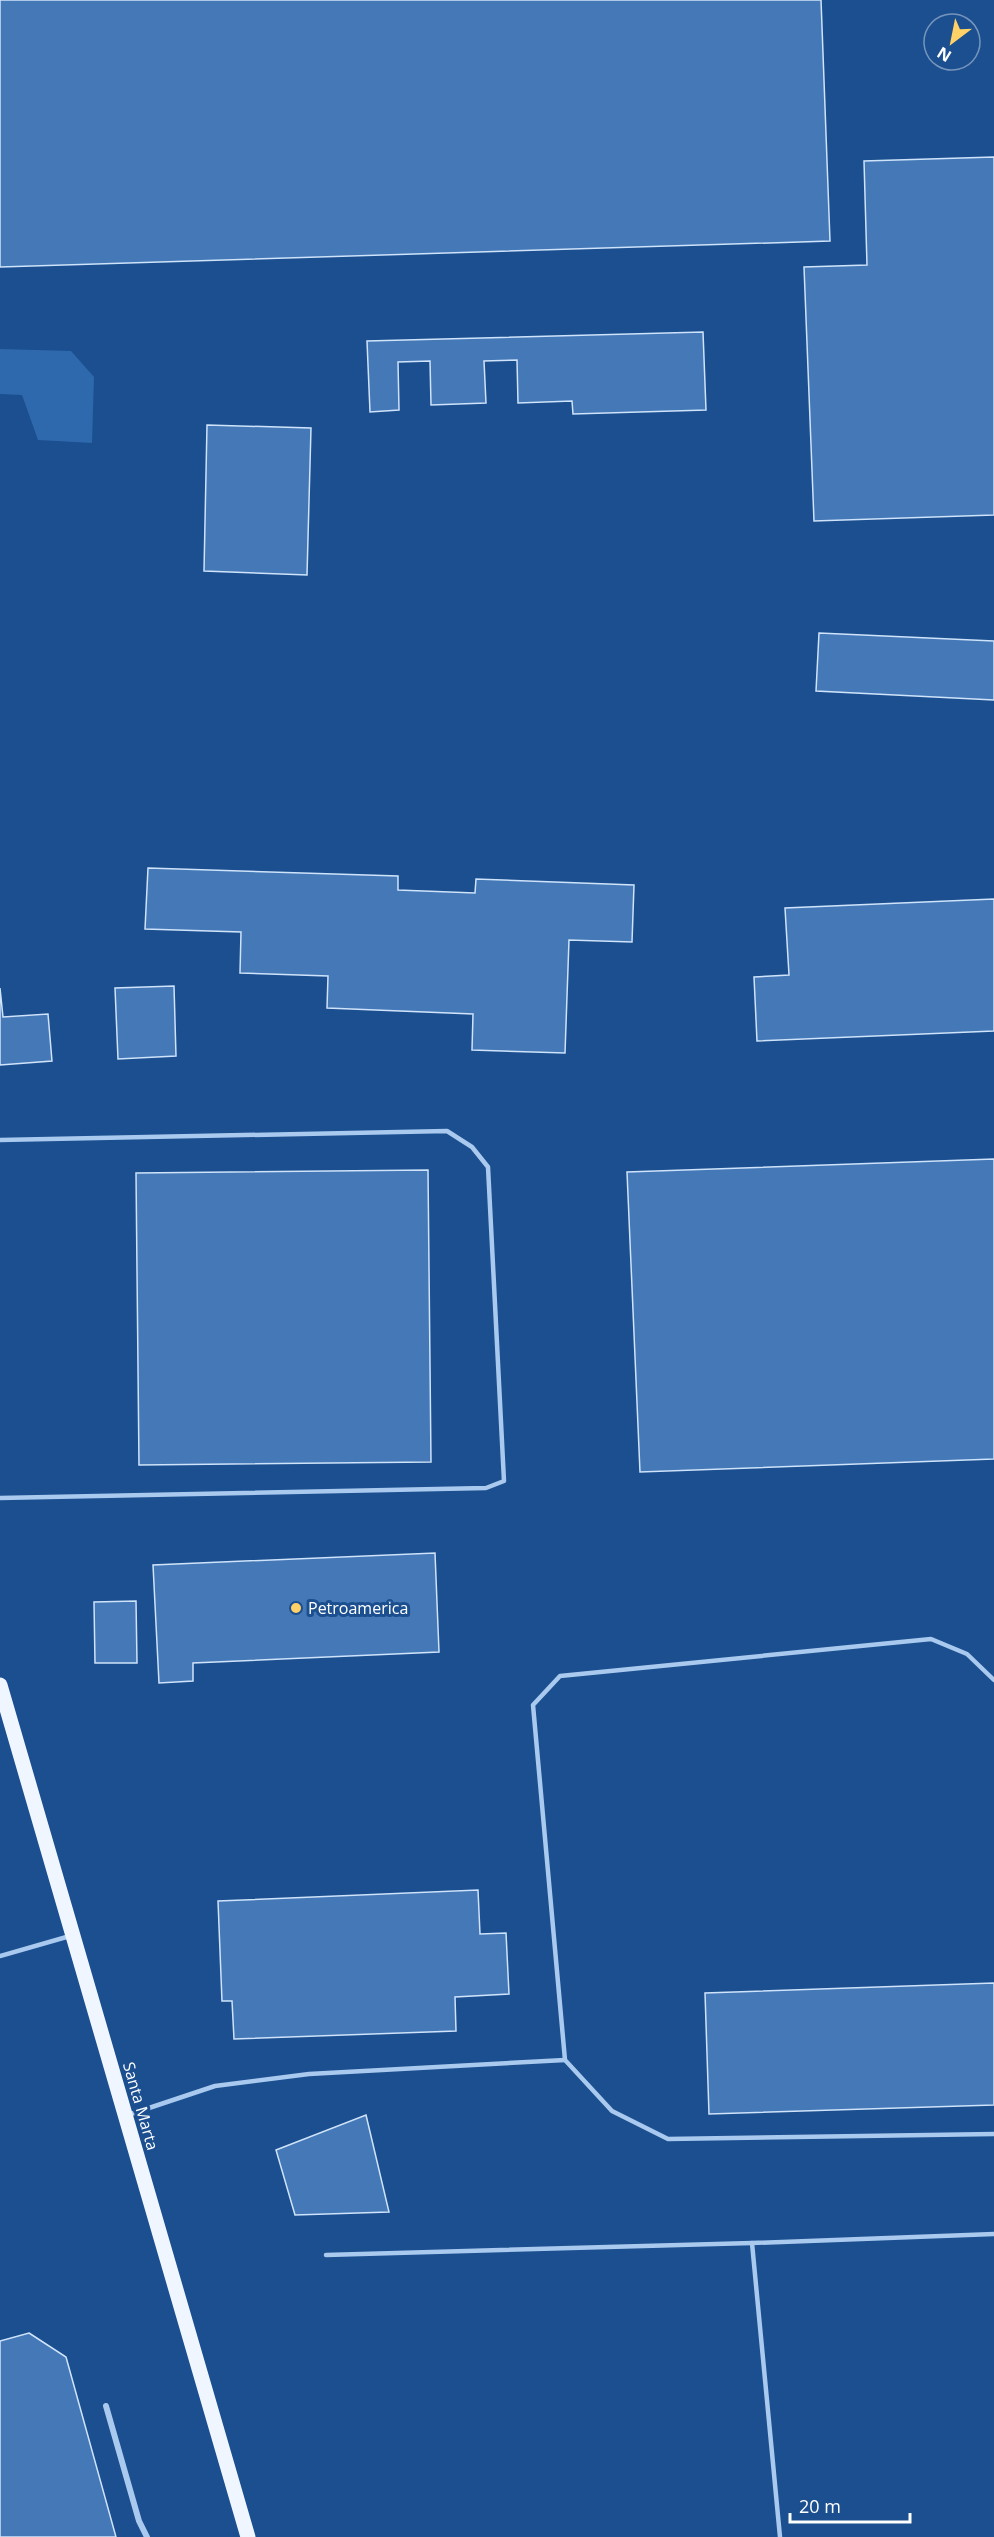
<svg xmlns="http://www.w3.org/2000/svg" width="994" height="2537" viewBox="0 0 994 2537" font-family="'Open Sans',sans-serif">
<rect width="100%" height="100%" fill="#1b4f8f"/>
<!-- green -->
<path fill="#2e69ad" d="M0 349 71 351 94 377 92 443 38 440 22 395 0 394Z"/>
<!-- building -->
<g fill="#4478b7" stroke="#cfe3fa" stroke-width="1.5">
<path d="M0 0H821L830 241 0 267Z"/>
<path d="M994 157V515L814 521 804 267 867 265 864 161Z"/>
<path d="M703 332 706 410 573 414 572 401 518 403 517 360 484 361 486 403 431 405 430 361 398 362 399 410 370 412 367 341Z"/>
<path d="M207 425 311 428 307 575 204 571Z"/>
<path d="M819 633 994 641V700L816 691Z"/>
<path d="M148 868 398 876V890L475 893 476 879 634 885 632 942 569 940 565 1053 472 1050 473 1014 327 1008 328 976 240 973 241 932 145 929Z"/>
<path d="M994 899V1031L757 1041 754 977 789 975 785 908Z"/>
<path d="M174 986 176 1056 118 1059 115 988Z"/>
<path d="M0 988 3 1017 48 1014 52 1061 0 1065Z"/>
<path d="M994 1159V1459L640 1472 627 1172Z"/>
<path d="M428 1170 431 1462 139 1465 136 1173Z"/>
<path d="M435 1553 439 1652 193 1663V1681L159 1683 153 1565Z"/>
<path d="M136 1601 137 1663H95L94 1602Z"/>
<path d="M478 1890 480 1934 506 1933 509 1994 455 1997 456 2031 234 2039 232 2001H222L218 1901Z"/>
<path d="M994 1983V2105L709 2114 705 1993Z"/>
<path d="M366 2115 389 2212 295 2215 276 2150Z"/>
<path d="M29 2333 66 2357 116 2537H0V2341Z"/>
</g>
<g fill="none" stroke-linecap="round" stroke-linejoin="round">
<!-- service -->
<g stroke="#a9c9ee" stroke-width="4.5">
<path d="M0 1140 447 1131 472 1147 488 1167 504 1481 486 1488 0 1498"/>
<path d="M994 1680 967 1654 931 1639 560 1676 533 1705 565 2060 612 2111 668 2139 994 2134"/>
<path d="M0 1956 70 1936"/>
<path d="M128 2115 215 2086 309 2074 565 2060"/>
<path d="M752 2243 780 2537"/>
<path d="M326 2255 752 2243 994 2234"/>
</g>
<!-- minor -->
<path stroke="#a9c9ee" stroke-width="6" d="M106 2406 139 2521 147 2537"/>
<!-- primary -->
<path stroke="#f0f6ff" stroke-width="15" d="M0 1685 248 2537"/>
</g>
<!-- markers -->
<circle fill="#ffd166" stroke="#1b4f8f" stroke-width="2" cx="296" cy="1608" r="6"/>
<g text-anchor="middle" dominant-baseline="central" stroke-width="6" stroke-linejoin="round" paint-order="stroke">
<!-- poi labels -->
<g font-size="16" fill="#fff" stroke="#1b4f8f" text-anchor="start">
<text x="308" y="1608">Petroamerica</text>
</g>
<!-- street labels -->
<g font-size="16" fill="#fff" stroke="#1b4f8f">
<text transform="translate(141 2106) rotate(74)">Santa Marta</text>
</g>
</g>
<!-- north arrow -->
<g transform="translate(952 42) rotate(212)"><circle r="28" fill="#1b4f8f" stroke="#7695bc" stroke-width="1.5"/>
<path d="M0-4.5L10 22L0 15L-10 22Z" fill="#ffd166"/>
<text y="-9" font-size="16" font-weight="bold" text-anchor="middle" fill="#ffffff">N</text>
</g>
<!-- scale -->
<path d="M790 2513v9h120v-9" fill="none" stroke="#ffffff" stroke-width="3"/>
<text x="799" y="2513" font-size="18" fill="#ffffff" stroke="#1b4f8f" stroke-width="4.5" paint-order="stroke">20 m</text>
</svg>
